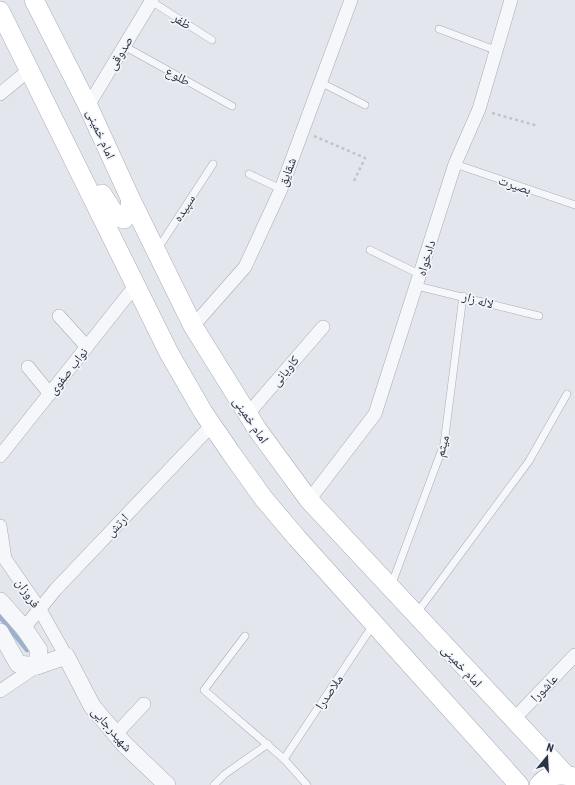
<svg xmlns="http://www.w3.org/2000/svg" width="575" height="785" viewBox="0 0 575 785" font-family="'Roboto Condensed','Noto Naskh Arabic',sans-serif">
<rect width="100%" height="100%" fill="#e3e6ec"/>
<g fill="none" stroke-linecap="round" stroke-linejoin="round">
<!-- stream -->
<path stroke="#9cb1ce" stroke-width="4.5" d="M0 617 27 650"/>
<!-- service casing -->
<g stroke="#a7acb7" stroke-width="8">
<g id="service">
<path d="M151 1 212 40"/>
<path d="M439 29 495 50"/>
<path d="M124 46 232 106"/>
<path d="M320 82 365 105"/>
<path d="M455 164 575 205"/>
<path d="M249 174 281 189"/>
<path d="M157 250 213 164"/>
<path d="M370 250 421 275"/>
<path d="M417 286 539 316"/>
<path d="M391 586 444 444 463 296"/>
<path d="M416 614 529 461 567 394"/>
<path d="M245 636 204 690 284 759 307 785"/>
<path d="M284 759 373 625"/>
<path d="M214 785 225 774 268 744"/>
</g>
</g>
<!-- minor casing -->
<g stroke="#a7acb7" stroke-width="14">
<g id="minor">
<path d="M0 94 29 70"/>
<path d="M88 106 152 0"/>
<path d="M59 316 87 347"/>
<path d="M193 326 245 267 281 189 351 0"/>
<path d="M28 367 50 394"/>
<path d="M247 415 323 327"/>
<path d="M0 456 135 286"/>
<path d="M309 500 375 414 455 164 479 109 511 0"/>
<path d="M0 526 5 559 39 608 66 656"/>
<path d="M24 628 56 589 212 425"/>
<path d="M0 691 37 666"/>
<path d="M513 720 575 655"/>
<path d="M116 734 144 704"/>
</g>
</g>
<!-- tertiary casing -->
<g stroke="#a7acb7" stroke-width="18">
<g id="tertiary">
<path d="M0 601 24 628 39 650 37 666"/>
<path d="M0 632 18 664 37 666 66 656 92 706 125 745 167 785"/>
</g>
</g>
<!-- secondary casing -->
<g stroke="#a7acb7" stroke-width="20">
<g id="secondary">
<path d="M34 0 88 106 131 200 193 326 257 429 309 500 565 774"/>
<path d="M0 11 169 353 203 412 231 453 264 499 297 538 519 785"/>
<path d="M102 194 116 216 124 219 129 212 131 200"/>
<path d="M539 785C548 774 560 773 574 777"/>
</g>
</g>
<!-- path -->
<g stroke="#c1c4cb" stroke-width="2.5" stroke-dasharray="3 3" stroke-linecap="butt">
<path d="M492 113 538 126"/>
<path d="M314 136 365 158 354 181"/>
</g>
<!-- service -->
<use href="#service" stroke="#f6f7fa" stroke-width="7"/>
<!-- minor -->
<use href="#minor" stroke="#f6f7fa" stroke-width="13"/>
<!-- tertiary -->
<use href="#tertiary" stroke="#f6f7fa" stroke-width="17"/>
<!-- secondary -->
<use href="#secondary" stroke="#fff" stroke-width="19"/>
</g>
<g text-anchor="middle" dominant-baseline="central" stroke-width="3.5" stroke-linejoin="round" paint-order="stroke">
<!-- street labels -->
<g font-size="13" fill="#293246" stroke="#f3f5f9">
<text transform="translate(182 21) rotate(33)">ظفر</text>
<text transform="translate(120 53) rotate(-59)">صدوقی</text>
<text transform="translate(178 76) rotate(29)">طلوع</text>
<text transform="translate(101 134) rotate(66)">امام خمینی</text>
<text transform="translate(287 172) rotate(-70)">شقایق</text>
<text transform="translate(515 185) rotate(19)">بصیرت</text>
<text transform="translate(184 208) rotate(-57)">سپیده</text>
<text transform="translate(426 258) rotate(-73)">دادخواه</text>
<text transform="translate(478 300) rotate(16)">لاله زار</text>
<text transform="translate(68 371) rotate(-52)">نواب صفوی</text>
<text transform="translate(285 371) rotate(-50)">کاویانی</text>
<text transform="translate(251 420) rotate(56)">امام خمینی</text>
<text transform="translate(442 446) rotate(-75)">میثم</text>
<text transform="translate(117 525) rotate(-46)">ارتش</text>
<text transform="translate(28 593) rotate(56)">فروزان</text>
<text transform="translate(462 666) rotate(47)">امام خمینی</text>
<text transform="translate(544 688) rotate(-46)">عاشورا</text>
<text transform="translate(329 692) rotate(-56)">ملاصدرا</text>
<text transform="translate(112 729) rotate(49)">شهیدرجایی</text>
</g>
</g>
<!-- north arrow -->
<g transform="translate(547 757) rotate(18)" stroke="#f3f5f9" stroke-width="3" paint-order="stroke">
<path d="M0-3L7 15L0 10L-7 15Z" fill="#293246"/>
<text y="-6" font-size="11" font-weight="bold" text-anchor="middle" fill="#293246">N</text>
</g>
</svg>
